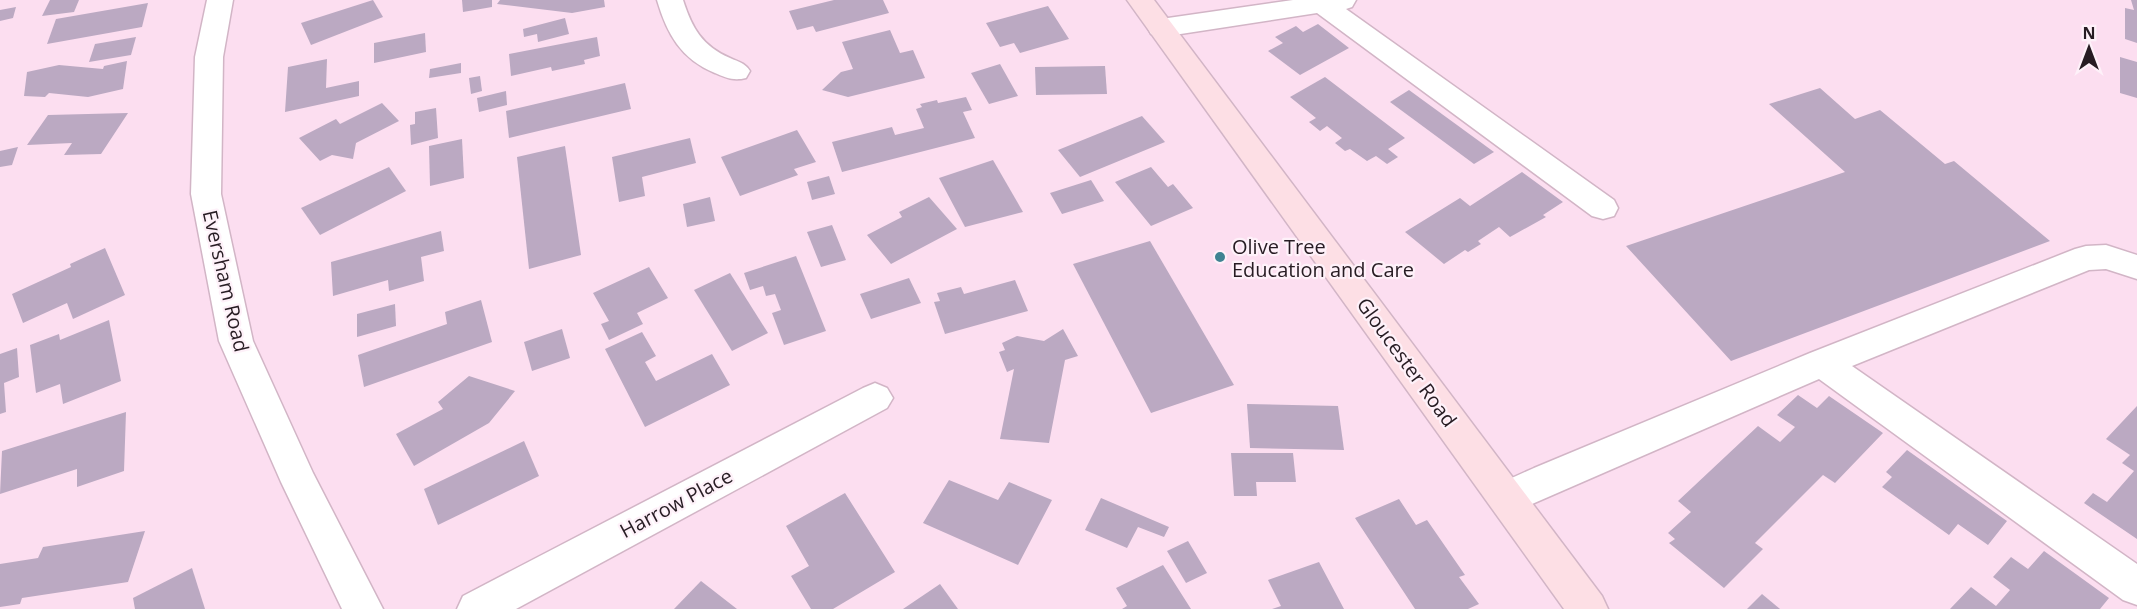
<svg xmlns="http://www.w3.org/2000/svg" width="2137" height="609" viewBox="0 0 2137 609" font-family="'Open Sans',sans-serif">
<rect width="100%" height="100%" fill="#fcdef0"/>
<!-- building -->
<g fill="#bba9c2">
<path d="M50 0H79L74 12 42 16Z"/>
<path d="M373 0 383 17 311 45 301 23Z"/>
<path d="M462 0H492V7L463 12Z"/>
<path d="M500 0H604L605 7 572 13 497 4Z"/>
<path d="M834 0H883L889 13 816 32 813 26 797 30 789 11Z"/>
<path d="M2131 0H2137V43L2125 39V8L2134 10Z"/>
<path d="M148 3 142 27 47 44 56 19Z"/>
<path d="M1048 6 1069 39 1020 53 1014 43 1000 47 986 23Z"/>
<path d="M16 7 13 18 0 21V10Z"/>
<path d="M565 18 569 34 538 42 537 34 524 37 523 29Z"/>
<path d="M1318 24 1349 48 1300 75 1268 51 1283 43 1275 37 1296 26 1303 32Z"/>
<path d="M890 30 900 53 913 50 925 78 848 97 822 90 841 72 853 69 842 42Z"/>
<path d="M425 33 426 52 374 63V43Z"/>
<path d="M136 37 131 55 89 62 95 44Z"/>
<path d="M597 37 600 56 584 60 585 64 552 71 551 67 511 76 509 54Z"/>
<path d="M2120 57 2137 62V98L2120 93Z"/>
<path d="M327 59 326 88 359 81V96L285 112 288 67Z"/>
<path d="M127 61 123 89 88 97 49 93 45 97 24 96 27 72 59 65 103 69 104 66Z"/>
<path d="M461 63V73L429 78 430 69Z"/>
<path d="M1000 64 1018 96 989 104 971 73Z"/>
<path d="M1105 66 1107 94 1036 95 1035 67Z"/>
<path d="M480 76 482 91 471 94 469 78Z"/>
<path d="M1325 77 1405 138 1388 149 1398 157 1387 164 1376 156 1367 161 1350 149 1345 151 1335 143 1342 138 1327 126 1320 131 1309 122 1316 118 1290 97Z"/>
<path d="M625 83 631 109 509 138 506 111Z"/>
<path d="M1820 88 1855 119 1880 110 1945 164 1954 161 2050 241 1731 361 1626 246 1845 172 1769 104Z"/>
<path d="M1409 90 1494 152 1474 164 1390 102Z"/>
<path d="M506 91 507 105 479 112 477 98Z"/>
<path d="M966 97 972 110 963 112 975 138 842 172 832 142 892 127 895 135 924 128 916 109 922 107 920 104 937 100 938 103Z"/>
<path d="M382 103 399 121 356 143 353 159 332 155 320 161 299 138 336 119 340 124Z"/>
<path d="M436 108 438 138 411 145 410 125 415 124V112Z"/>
<path d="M128 113 101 154 64 155 72 143 27 145 48 115Z"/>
<path d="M1142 116 1165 142 1080 177 1058 150Z"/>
<path d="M797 130 816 162 794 169 798 175 740 196 721 157Z"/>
<path d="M690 138 696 163 642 177 645 196 619 202 612 157Z"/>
<path d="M462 139 464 178 430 186 429 146Z"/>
<path d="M565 146 581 255 529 269 517 157Z"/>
<path d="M18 147 12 165 0 167V151Z"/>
<path d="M993 160 1023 212 965 227 939 178Z"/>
<path d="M389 167 406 191 320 235 301 208Z"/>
<path d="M1151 167 1168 187 1173 184 1193 208 1151 226 1115 182Z"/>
<path d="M1522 172 1563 202 1543 215 1546 217 1510 237 1499 227 1478 241 1481 244 1468 252 1465 250 1444 264 1405 232 1460 198 1470 206Z"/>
<path d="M829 176 835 194 812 200 807 182Z"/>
<path d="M1091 180 1104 201 1062 214 1050 193Z"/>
<path d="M710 197 715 221 687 227 683 204Z"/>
<path d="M929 197 957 229 891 264 867 235 902 217 899 212Z"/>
<path d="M832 225 846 260 821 267 807 232Z"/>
<path d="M441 231 444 251 421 257 424 281 389 291 388 280 333 296 331 262Z"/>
<path d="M1150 241 1234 385 1151 413 1073 264Z"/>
<path d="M105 248 125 295 73 319 67 303 23 323 12 294 71 267 70 264Z"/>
<path d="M796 256 826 331 784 345 772 313 781 310 775 294 766 296 763 286 750 290 744 273Z"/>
<path d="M649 267 668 298 637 313 643 324 609 340 601 324 609 321 593 293Z"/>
<path d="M730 273 768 333 732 351 694 290Z"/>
<path d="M909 278 921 303 871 319 860 294Z"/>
<path d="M1015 280 1028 311 945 334 934 302 940 301 937 293 961 287 964 294Z"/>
<path d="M481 300 492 342 364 387 358 355 447 324 445 312Z"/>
<path d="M395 304 396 326 357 337V314Z"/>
<path d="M109 320 121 381 63 404 60 384 36 393 30 345 59 334 60 340Z"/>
<path d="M562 329 570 358 532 371 524 342Z"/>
<path d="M1063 329 1078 356 1065 360 1049 443 1000 439 1014 369 1007 372 999 352 1005 350 1002 343 1017 336 1044 341Z"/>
<path d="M642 332 656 356 645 362 656 381 712 354 730 385 645 427 605 349Z"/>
<path d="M17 348 19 377 4 383 6 412 0 414V354Z"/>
<path d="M469 376 515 391 489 423 414 466 396 434 443 409 438 402Z"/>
<path d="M1798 395 1817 408 1829 396 1883 433 1835 483 1823 475 1755 543 1763 549 1724 588 1669 543 1675 539 1668 533 1691 512 1678 501 1758 426 1780 442 1795 427 1777 415Z"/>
<path d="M1247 404 1338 406 1344 450 1250 448Z"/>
<path d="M2137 406V539L2084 503 2093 493 2107 502 2134 471 2122 463 2130 455 2106 439Z"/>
<path d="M126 412 124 471 77 487V469L0 494 2 451Z"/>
<path d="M524 441 539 476 438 525 424 489Z"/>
<path d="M1907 450 2007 521 1988 545 1958 524 1949 535 1882 487 1892 477 1886 472Z"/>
<path d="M1231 453H1293L1296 482H1256L1257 496H1234Z"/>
<path d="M949 480 998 500 1009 482 1052 500 1018 565 923 523Z"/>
<path d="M845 493 895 572 833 609H811L791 576 809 566 786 526Z"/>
<path d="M1101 498 1169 527 1164 537 1138 527 1127 548 1085 530Z"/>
<path d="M1399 499 1416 525 1427 520 1465 575 1459 577 1479 604 1468 609H1415L1355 518Z"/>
<path d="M145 531 128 582 22 598 20 604 0 607V564L38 558 43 547Z"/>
<path d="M1188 541 1207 573 1186 583 1167 551Z"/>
<path d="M2044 551 2109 598 2100 609H1950L1971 587 1996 606 2010 590 1993 577 2011 557 2028 569Z"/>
<path d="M1319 562 1344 609H1272L1281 606 1268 580Z"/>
<path d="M1163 565 1191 609H1122L1127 606 1116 588Z"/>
<path d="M192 568 205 609H135L133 598Z"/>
<path d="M701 581 737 609H674Z"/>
<path d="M940 584 958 609H903Z"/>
<path d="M1762 594 1780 609H1747Z"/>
</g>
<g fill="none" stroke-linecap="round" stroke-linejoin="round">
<!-- street casing -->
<g stroke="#d2b5c6" stroke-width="3">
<g id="street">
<path d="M207 0H233L223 57 221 194 253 341 313 473 383 609H342L281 482 219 341 191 194 195 57Z"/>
<path d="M657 0H683C692 28 702 46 730 58 739 62 745 63 750 71L746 78C734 81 726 78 715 73 681 59 667 34 657 0Z"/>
<path d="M1293 0H1356L1352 7 1346 9 1614 200 1618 208 1614 216 1603 219 1592 216 1317 13 1161 37 1151 34 1148 28 1151 22 1161 19Z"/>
<path d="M2106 245 2137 255V279L2106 269 2089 270 1852 366 2137 564V605L2123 600 1819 379 1507 515 1494 510 1488 498 1494 486 1534 468 1810 353 2075 249 2086 246Z"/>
<path d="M875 383 887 388 893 398 887 408 516 609H457L463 596 863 388Z"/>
</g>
</g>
<!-- secondary casing -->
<g stroke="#d2b5c6" stroke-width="3">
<path id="secondary" d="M1127 0H1154L1602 596 1608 609H1564Z"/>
</g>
<!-- street -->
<use href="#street" fill="#fff" fill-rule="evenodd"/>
<!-- secondary -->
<use href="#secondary" fill="#fddfe5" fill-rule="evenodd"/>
</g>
<!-- markers -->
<circle fill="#3f8392" stroke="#fef1f9" stroke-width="2" cx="1220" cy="257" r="6"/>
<g text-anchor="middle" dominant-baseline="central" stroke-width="4.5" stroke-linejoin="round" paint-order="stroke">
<!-- poi labels -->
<g font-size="20" fill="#271c23" stroke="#fef1f9" text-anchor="start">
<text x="1232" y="246">Olive Tree<tspan x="1232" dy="23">Education and Care</tspan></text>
</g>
<!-- street labels -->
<g font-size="20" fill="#271c23" stroke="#fef1f9">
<text transform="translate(226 281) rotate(77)">Eversham Road</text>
<text transform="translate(1407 362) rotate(54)">Gloucester Road</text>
<text transform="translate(676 503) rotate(-28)">Harrow Place</text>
</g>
</g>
<!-- north arrow -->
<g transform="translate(2089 48)" stroke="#fef1f9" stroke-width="4.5" paint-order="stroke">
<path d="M0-4.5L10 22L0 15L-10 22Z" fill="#271c23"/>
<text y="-9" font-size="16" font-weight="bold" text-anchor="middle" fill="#271c23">N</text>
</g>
</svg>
